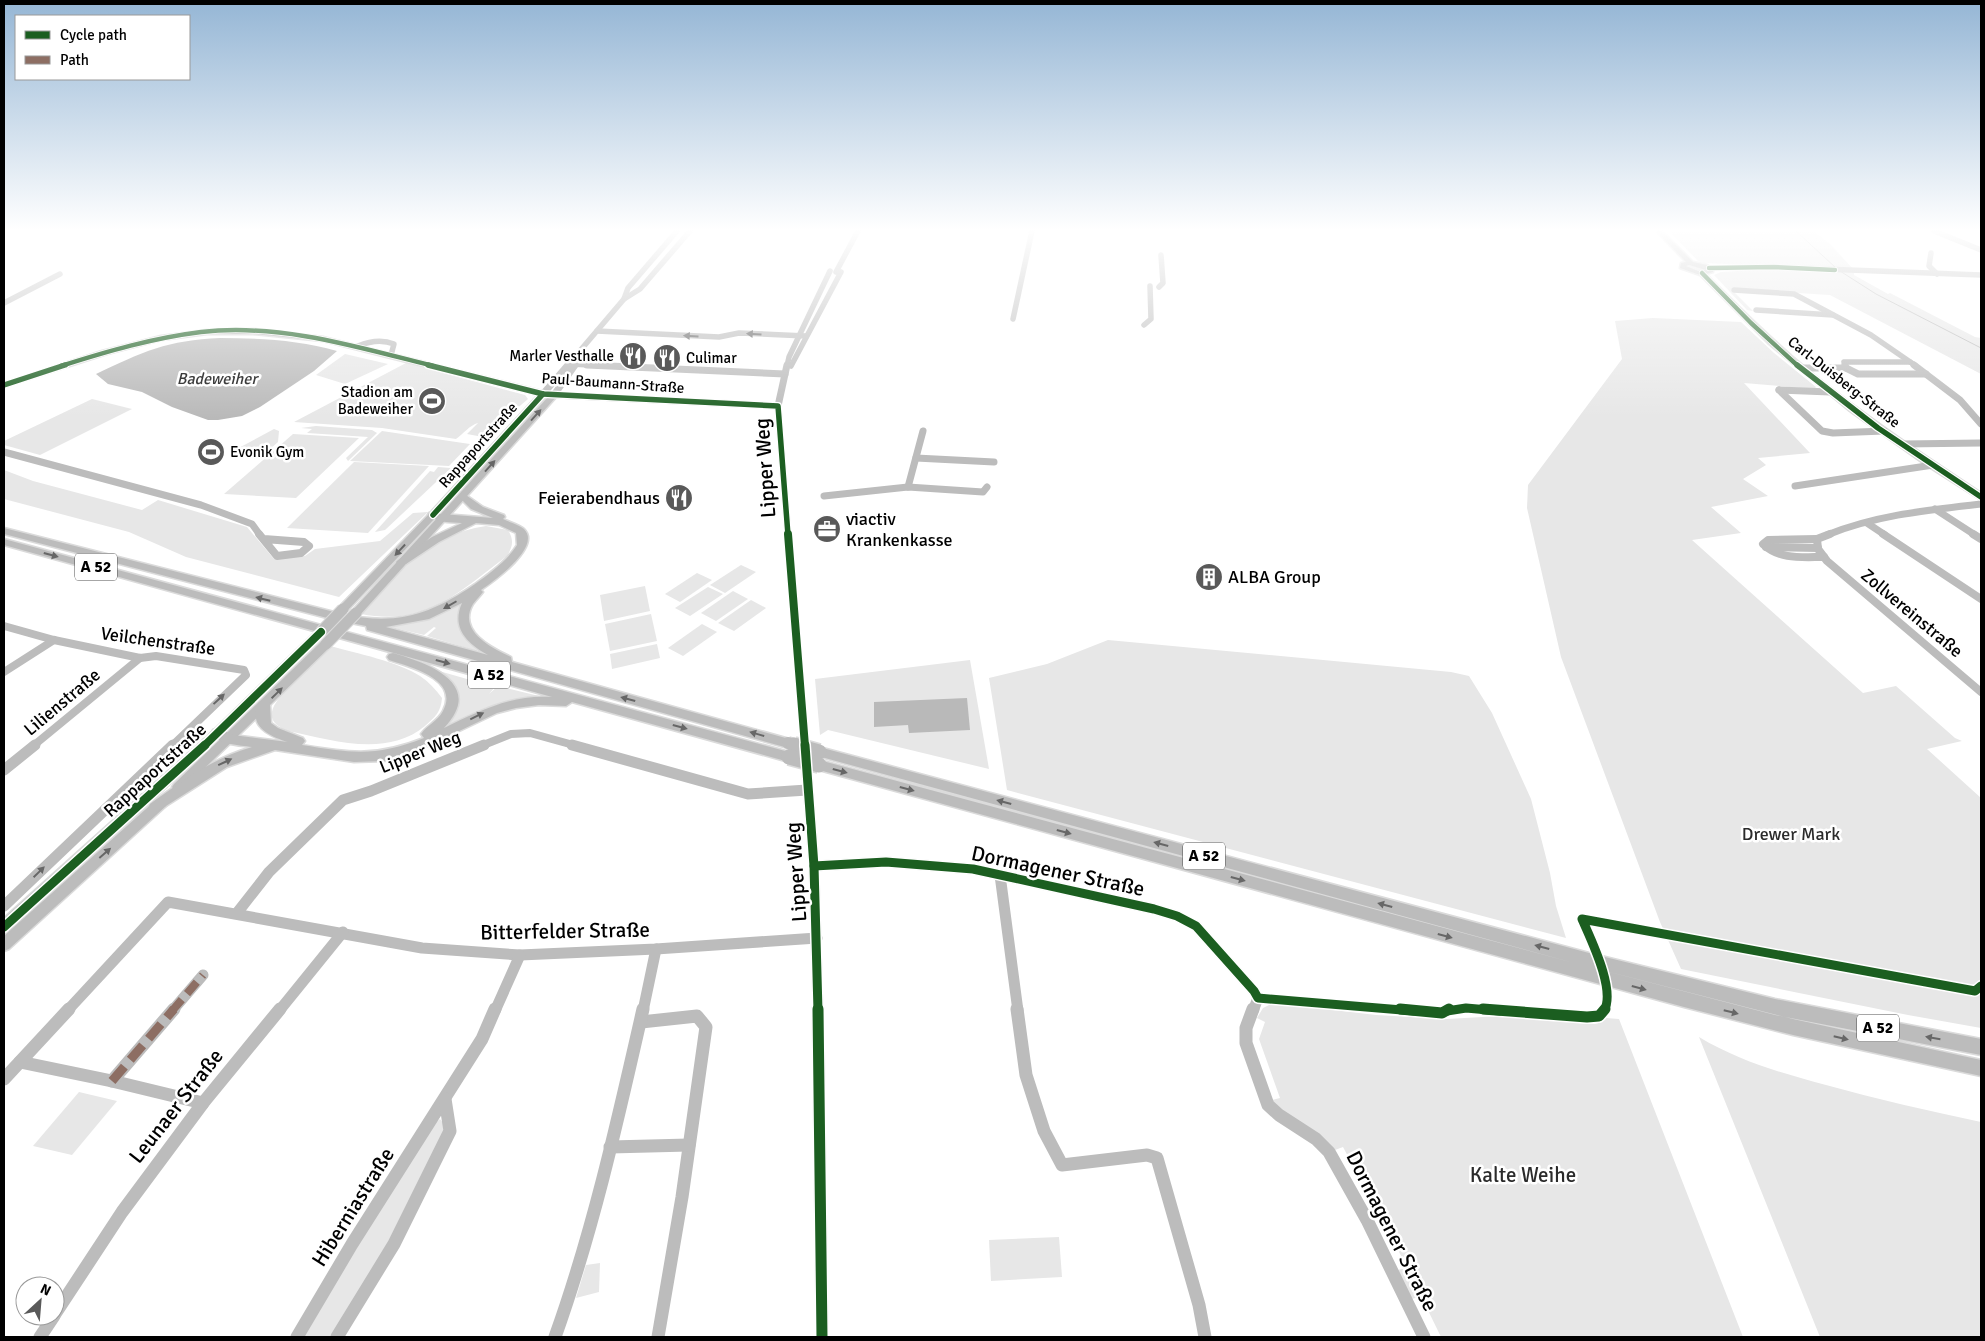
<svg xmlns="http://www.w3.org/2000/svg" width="1985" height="1341" viewBox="0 0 1985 1341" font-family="Signika,sans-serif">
<rect width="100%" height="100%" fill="#fff"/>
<!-- green -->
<g fill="#e7e7e7">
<path d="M1669 231H1808L1816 233 1831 245 1853 269 1703 263 1698 261Z"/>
<path d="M1772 269 1854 272V275L1888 294 1890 293 1975 337 1981 338V374L1830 295 1731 289 1753 311 1747 310 1714 275 1721 272Z"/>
<path d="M1653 318 1741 322 1774 353 1816 387 1814 389 1744 383 1810 453 1758 458 1766 465 1743 479 1768 496 1711 507 1741 533 1692 540 1863 693 1896 686 1955 738 1962 741 1927 749 1981 798V1028L1908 1015 1681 969 1660 922 1561 657 1527 508 1528 485 1622 359 1615 321Z"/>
<path d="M345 354 388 364 345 384 316 375Z"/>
<path d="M406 363 525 395 528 399 483 437 467 434 478 423C470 425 463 434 456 439L382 428 294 422Z"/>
<path d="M92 399 132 409 40 455 4 445V441Z"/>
<path d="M316 426 372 430 377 433 348 461 346 458 368 437 307 433 312 429 301 428Z"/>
<path d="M274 429 279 431 278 442 260 458 235 450Z"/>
<path d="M382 431 463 443 470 444 449 466 350 461Z"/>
<path d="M293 434 359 438 296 498 224 494Z"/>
<path d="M354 462 429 466 368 533 287 528Z"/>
<path d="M438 467 451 468 385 530 375 532 430 471 434 472Z"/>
<path d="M4 470 33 481 142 510 158 500 247 527 274 559 305 556 315 549 380 541 413 513 428 512 339 597 186 557 129 532 4 499Z"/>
<path d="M486 526 508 530C514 540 513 546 507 556 459 592 425 627 361 614 400 572 425 535 486 526Z"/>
<path d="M741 565 756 572 725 593 710 585Z"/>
<path d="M697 573 712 580 680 602 665 594Z"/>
<path d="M645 586 650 611 604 621 600 595Z"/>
<path d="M708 587 723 594 690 616 675 608Z"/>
<path d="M733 591 748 599 716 621 701 613Z"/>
<path d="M471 593C458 619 452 629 479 648L477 651 427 636 436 628 434 627 424 635 390 627 415 621Z"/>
<path d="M751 600 766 608 734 631 718 623Z"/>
<path d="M651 614 657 641 610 651 605 624Z"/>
<path d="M702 624 717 632 683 656 668 648Z"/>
<path d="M1108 640 1451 672 1469 676 1492 713 1531 799 1550 873 1556 906 1566 938 1007 790 989 678 1047 664Z"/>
<path d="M657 644 660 658 612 669 610 654Z"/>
<path d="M330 646C356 653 399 662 420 676 429 682 436 690 442 698 441 712 435 717 425 726 386 758 332 740 288 731 280 727 270 723 272 712 274 696 318 658 330 646Z"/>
<path d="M970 660 989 769 828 730 820 735 815 679Z"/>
<path d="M432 669 495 687 489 694 498 686 539 696 429 738 458 699Z"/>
<path d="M1273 1003 1376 1015 1447 1019 1518 1015 1559 1017 1578 1023 1595 1024 1602 1022 1606 1018 1619 1019 1743 1337H1441L1421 1296 1412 1299 1398 1270 1407 1267 1343 1147 1335 1150C1318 1128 1289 1121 1272 1100L1280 1098 1259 1039 1265 1022 1257 1018 1263 1008Z"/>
<path d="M1699 1037C1739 1061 1781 1073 1826 1085 1877 1099 1929 1111 1981 1122V1337H1820Z"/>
<path d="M79 1092 117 1101 72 1155 33 1146Z"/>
<path d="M440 1119 446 1127 390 1239 331 1337H304L352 1255 435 1123Z"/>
<path d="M1059 1237 1062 1277 991 1281 989 1240Z"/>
<path d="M600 1263 599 1292 576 1298 586 1265Z"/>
</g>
<!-- water -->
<g fill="#b9b9b9">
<path d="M220 338C260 338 299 340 337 351L314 371 260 407 242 416 218 420H208L172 407 142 392 108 384 96 374C142 352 168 340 220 338Z"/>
<path d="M967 698 970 730 909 733 908 725 874 727V702Z"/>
</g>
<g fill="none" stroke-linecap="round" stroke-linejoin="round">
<!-- stream -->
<g stroke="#b9b9b9" stroke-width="1">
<path d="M1796 231 1836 268"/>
<path d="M1840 271 1876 294 1981 348"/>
</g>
<!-- major casing -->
<g stroke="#dbdbdb" stroke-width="3">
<g id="major">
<path d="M1656 231H1662L1693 262 1707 265 1713 270V272L1706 274C1739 307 1772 340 1808 370 1863 415 1922 454 1981 493V500L1926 465 1850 411 1768 343 1700 275 1680 268 1681 263 1686 262ZM1689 265 1706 270 1698 271 1686 266Z"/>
<path d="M253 329 323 337 558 395 360 615 356 616 351 613 352 611 548 397H545L436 517 347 611H339L338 609 339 607 430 513 538 395 323 341 253 334H207L161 340 107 354 4 387V383L102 351 161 336 207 330Z"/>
<path d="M321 629 325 630 326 632 325 634 222 736 9 931 4 933V918L214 730 317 630Z"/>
<path d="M326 640 330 641 331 644 330 647 182 790H174L172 787 174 784 322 641Z"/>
<path d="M161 798 166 800 167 803 166 806 9 949 4 951V936L156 800Z"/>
</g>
</g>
<!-- highway casing -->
<g stroke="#dbdbdb" stroke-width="3">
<g id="highway">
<path d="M463 493 483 507 504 515 505 517 503 519C509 522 520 525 524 529 542 547 494 581 481 590L483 592C480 596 476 600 473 604 457 631 492 648 511 657L512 662 793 740 795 743 793 746 788 748 367 630 366 626 331 619 4 534V528L342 614C396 626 430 615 475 584 490 573 507 561 517 545L516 533 499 525 476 523 439 542 406 564H398L396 562 398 560 432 537 462 523C451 522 437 523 428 515L429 513 493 518 471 509 458 496ZM462 603C451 628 467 643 488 655L386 627 429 619Z"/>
<path d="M4 539 789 752 794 753 796 757 794 761 789 762 572 702 566 706 539 705 516 708 497 713 413 753 384 761 354 762 275 750 227 767 155 813 150 812 148 808 150 804C182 781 213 758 252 747 239 745 219 745 211 733L213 730 218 728 233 735 288 742C269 736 247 726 259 702H269L270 705 271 723 278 728 303 738 305 741 302 745C352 753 376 757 424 738L421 734C427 725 438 721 443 711 460 679 410 667 389 660L387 657 389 654 393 653C428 663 486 684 444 728 479 711 513 694 552 697L4 545Z"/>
<path d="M819 747 1589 953 1775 999 1981 1039V1055L1775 1015 1594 968 1793 1019 1981 1060V1076L1793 1035 1684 1007 819 770 814 769 812 765 814 761 819 760 1574 963 814 755 812 752 814 749Z"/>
</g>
</g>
<!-- minor-far4 -->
<g stroke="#bcbcbc" stroke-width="5.5">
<path d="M1934 231 1981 250"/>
<path d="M1931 253 1929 266 1937 274"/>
<path d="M1709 268 1774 267 1981 275"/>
<path d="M836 272 858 231"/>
<path d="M1159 287 1163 283 1161 255"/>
<path d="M1734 290 1794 294 1871 335 1916 366"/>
<path d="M624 299 640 289 690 231"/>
<path d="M4 303 60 274"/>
<path d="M1756 310 1833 315"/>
<path d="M1013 319 1032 231"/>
<path d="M1144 325 1151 319 1150 286"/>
<path d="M597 331 719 337 739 333 806 336"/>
<path d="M358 346C370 341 382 339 394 344L391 355"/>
<path d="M569 364 614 366"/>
<path d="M567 366 624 299 628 288 677 231"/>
<path d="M575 366 577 360"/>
<path d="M787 366 789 357 830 271"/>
<path d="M791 366 841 272"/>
<path d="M1845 366 1844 362H1910"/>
</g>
<!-- minor-far3 -->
<g stroke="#bcbcbc" stroke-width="7">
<path d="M587 365 785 374"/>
<path d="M787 365 778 406 788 535"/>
<path d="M1845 365 1846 368"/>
<path d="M1914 365 1960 400 1981 424"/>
<path d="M1801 368H1846L1858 374H1926"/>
<path d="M1779 390 1822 431 1833 433 1884 431"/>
<path d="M1779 390 1830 392"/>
<path d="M543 394 568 365"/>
<path d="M554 395 778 406"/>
<path d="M554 395 575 365"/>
<path d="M1903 444 1981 443"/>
<path d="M4 452 201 505 252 524 260 535"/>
<path d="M916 458 994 462"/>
<path d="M1795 486 1933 465"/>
<path d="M908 487 923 431"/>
<path d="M824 496 908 487 983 492 987 487"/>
<path d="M1935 509 1975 535"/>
<path d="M1867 523 1885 535"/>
<path d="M1827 535C1876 515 1929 510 1981 504"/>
</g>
<!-- minor-far2 -->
<g stroke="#bcbcbc" stroke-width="8">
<path d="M259 534 277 556 301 553 309 546 304 542 264 539"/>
<path d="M788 534 805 746"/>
<path d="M1830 534 1817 539 1818 549 1827 561 1981 692"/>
<path d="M1883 534 1981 599"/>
<path d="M1973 534 1981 539"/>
<path d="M1817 539 1768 540 1763 544C1780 560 1802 557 1824 557"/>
<path d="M1766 547 1818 548"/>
<path d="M4 626 54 640 140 658 156 656 244 670 246 675 172 746"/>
<path d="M4 672 54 640"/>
<path d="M33 746 140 658"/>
<path d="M481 746 511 734 530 733 577 746"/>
</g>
<!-- minor-far1 -->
<g stroke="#bcbcbc" stroke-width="11">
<path d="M572 745 748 794 807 790"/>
<path d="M805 745 814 866 818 1011"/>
<path d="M4 770 35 745"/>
<path d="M814 866 886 862 973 869 1154 909 1177 916 1196 926 1254 991 1258 998 1253 1011"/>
<path d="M1000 875 1018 1011"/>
<path d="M4 906 173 745"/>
<path d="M237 913 269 872 343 800 371 791 484 745"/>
<path d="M67 1011 168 902 422 948 520 955 656 949 817 938"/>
<path d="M172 1011 203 975"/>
<path d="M279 1011 343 932"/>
<path d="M495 1011 520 955"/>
<path d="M643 1011 656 949"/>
</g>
<!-- minor -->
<g stroke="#bcbcbc" stroke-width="13">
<path d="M818 1009 822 1337"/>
<path d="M1017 1009 1026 1075 1044 1131 1062 1165 1147 1155 1157 1158 1199 1305 1205 1337"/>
<path d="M1253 1009 1246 1028V1043L1268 1105 1279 1115 1316 1139 1329 1152 1367 1220 1424 1337"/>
<path d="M641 1022 697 1016 706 1027 682 1197 658 1337"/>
<path d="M20 1062 112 1081 203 1103"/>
<path d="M4 1079 69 1009"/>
<path d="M112 1081 174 1009"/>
<path d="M610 1147 689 1145"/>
<path d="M55 1314 122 1212 203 1103 280 1009"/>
<path d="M40 1337 54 1316"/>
<path d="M297 1337 352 1244 482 1039 495 1009"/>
<path d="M337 1337 394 1244 450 1131 445 1099"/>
<path d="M555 1337C593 1231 618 1119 643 1009"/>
</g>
<!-- major -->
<use href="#major" fill="#bcbcbc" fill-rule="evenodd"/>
<!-- highway -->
<use href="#highway" fill="#bcbcbc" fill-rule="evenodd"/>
<!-- major-bridge casing -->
<g stroke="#dbdbdb" stroke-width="13" stroke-linecap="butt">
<g id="major-bridge">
<path d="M321 632 343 609"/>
<path d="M326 644 356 613"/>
</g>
</g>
<!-- highway-bridge-far1 casing -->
<g stroke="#dbdbdb" stroke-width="14" stroke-linecap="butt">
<path id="highway-bridge-far1" d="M788 743 799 746"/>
</g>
<!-- highway-bridge casing -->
<g stroke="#dbdbdb" stroke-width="18" stroke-linecap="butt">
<g id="highway-bridge">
<path d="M794 745 819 752"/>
<path d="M789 757 819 765"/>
</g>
</g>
<!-- major-bridge -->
<use href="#major-bridge" stroke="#bcbcbc" stroke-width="11"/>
<!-- highway-bridge-far1 -->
<use href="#highway-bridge-far1" stroke="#bcbcbc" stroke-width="12"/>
<!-- highway-bridge -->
<use href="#highway-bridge" stroke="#bcbcbc" stroke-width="15"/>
<!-- quiet-far1 -->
<path stroke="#8d6e63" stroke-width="8" stroke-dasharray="15 8" stroke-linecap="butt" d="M172 1011 203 975"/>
<!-- quiet -->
<path stroke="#8d6e63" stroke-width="9" stroke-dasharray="19 9" stroke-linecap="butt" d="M112 1081 174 1009"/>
<!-- cycleway-far4 casing -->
<g stroke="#fff" stroke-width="6">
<g id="cycleway-far4">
<path d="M1709 268 1774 267 1835 270"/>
<path d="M1702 273 1751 323 1798 366"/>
<path d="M61 366C108 351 153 338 201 332 280 323 358 347 433 366"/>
</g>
</g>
<!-- cycleway-far3 casing -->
<g stroke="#fff" stroke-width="8">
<g id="cycleway-far3">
<path d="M428 365 543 394 778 406 788 535"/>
<path d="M1797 365 1878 428 1981 497"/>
<path d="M4 385 65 365"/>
<path d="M433 515 543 394"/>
</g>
</g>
<!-- cycleway-far2 casing -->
<g stroke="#fff" stroke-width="11">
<g id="cycleway-far2">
<path d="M788 534 805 746"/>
<path d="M204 746 321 632"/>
</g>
</g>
<!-- cycleway-far1 casing -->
<g stroke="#fff" stroke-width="12">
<g id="cycleway-far1">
<path d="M805 745 814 866 818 1011"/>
<path d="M814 866 886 862 973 869 1154 909 1177 916 1196 926 1254 991 1258 998 1414 1011"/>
<path d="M4 927 205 745"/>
<path d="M1447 1011 1466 1008 1500 1011"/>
<path d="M1604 1011C1616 990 1591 940 1582 919L1975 991 1981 986"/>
</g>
</g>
<!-- cycleway casing -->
<g stroke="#fff" stroke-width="14">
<g id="cycleway">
<path d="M818 1009 822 1337"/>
<path d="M1400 1009 1442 1013 1449 1009"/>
<path d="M1483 1009 1587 1017 1599 1016 1605 1009"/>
</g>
</g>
<!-- cycleway-far4 -->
<use href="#cycleway-far4" stroke="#1b5e20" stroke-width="4.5"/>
<!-- cycleway-far3 -->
<use href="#cycleway-far3" stroke="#1b5e20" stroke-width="5.5"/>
<!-- cycleway-far2 -->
<use href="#cycleway-far2" stroke="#1b5e20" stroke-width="8"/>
<!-- cycleway-far1 -->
<use href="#cycleway-far1" stroke="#1b5e20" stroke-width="9"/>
<!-- cycleway -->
<use href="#cycleway" stroke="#1b5e20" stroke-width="11"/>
</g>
<!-- one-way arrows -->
<defs><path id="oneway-solid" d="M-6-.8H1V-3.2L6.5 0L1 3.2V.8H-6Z" transform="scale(1.25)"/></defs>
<g fill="#676767">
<use href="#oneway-solid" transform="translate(754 334) rotate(-176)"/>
<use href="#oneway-solid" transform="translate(691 336) rotate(-177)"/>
<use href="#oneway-solid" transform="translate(536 415) rotate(-48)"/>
<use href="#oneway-solid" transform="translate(490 466) rotate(-48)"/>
<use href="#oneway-solid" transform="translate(400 550) rotate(133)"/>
<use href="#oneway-solid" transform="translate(51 555) rotate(15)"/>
<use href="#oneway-solid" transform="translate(263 599) rotate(-166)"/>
<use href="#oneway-solid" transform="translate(450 605) rotate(150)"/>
<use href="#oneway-solid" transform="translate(443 662) rotate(15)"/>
<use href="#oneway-solid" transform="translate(277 693) rotate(-44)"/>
<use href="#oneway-solid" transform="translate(219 699) rotate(-43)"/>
<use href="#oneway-solid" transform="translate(628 699) rotate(-165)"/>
<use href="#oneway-solid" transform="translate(477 716) rotate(-26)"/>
<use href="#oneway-solid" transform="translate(680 727) rotate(15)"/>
<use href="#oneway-solid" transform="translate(757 734) rotate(-164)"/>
<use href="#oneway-solid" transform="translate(225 762) rotate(-25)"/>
<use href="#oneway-solid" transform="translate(840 771) rotate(15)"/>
<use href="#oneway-solid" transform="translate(907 789) rotate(15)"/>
<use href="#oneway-solid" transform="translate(1004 802) rotate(-165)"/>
<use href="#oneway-solid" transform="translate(1064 832) rotate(15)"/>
<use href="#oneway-solid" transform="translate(1161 844) rotate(-165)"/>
<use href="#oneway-solid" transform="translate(105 853) rotate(-41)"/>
<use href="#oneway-solid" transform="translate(39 872) rotate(-44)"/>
<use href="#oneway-solid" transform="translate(1238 879) rotate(15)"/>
<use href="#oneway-solid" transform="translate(1385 905) rotate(-165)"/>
<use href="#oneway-solid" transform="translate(1445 936) rotate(15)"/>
<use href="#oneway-solid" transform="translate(1542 947) rotate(-165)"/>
<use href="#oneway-solid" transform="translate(1639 988) rotate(15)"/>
<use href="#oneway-solid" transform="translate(1731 1012) rotate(14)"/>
<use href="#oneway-solid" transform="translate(1841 1038) rotate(13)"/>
<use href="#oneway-solid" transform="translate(1933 1038) rotate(-170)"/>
</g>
<!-- sky -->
<linearGradient id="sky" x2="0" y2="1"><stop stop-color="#95b6d5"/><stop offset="0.55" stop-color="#fff"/><stop offset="1" stop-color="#fff" stop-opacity="0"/></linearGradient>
<rect width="1985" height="418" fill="url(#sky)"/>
<!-- icons -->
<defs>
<g id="restaurant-disc" transform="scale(1.4375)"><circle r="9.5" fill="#595959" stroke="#fff"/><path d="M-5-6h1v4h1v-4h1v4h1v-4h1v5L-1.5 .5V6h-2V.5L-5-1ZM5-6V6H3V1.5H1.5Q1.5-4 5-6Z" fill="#fff"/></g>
<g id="stadium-disc" transform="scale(1.4375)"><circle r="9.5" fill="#595959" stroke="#fff"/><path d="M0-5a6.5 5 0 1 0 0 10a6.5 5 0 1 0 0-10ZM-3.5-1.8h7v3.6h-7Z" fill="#fff"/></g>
<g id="office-disc" transform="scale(1.4375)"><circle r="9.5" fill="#595959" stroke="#fff"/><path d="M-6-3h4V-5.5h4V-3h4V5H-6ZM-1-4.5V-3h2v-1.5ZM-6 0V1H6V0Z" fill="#fff"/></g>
<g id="building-disc" transform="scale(1.4375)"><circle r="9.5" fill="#595959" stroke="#fff"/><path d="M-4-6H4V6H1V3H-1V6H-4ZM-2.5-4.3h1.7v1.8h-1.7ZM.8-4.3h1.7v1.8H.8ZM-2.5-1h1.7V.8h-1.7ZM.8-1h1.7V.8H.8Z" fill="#fff"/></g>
</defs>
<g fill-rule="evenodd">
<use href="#restaurant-disc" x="633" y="356"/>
<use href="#restaurant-disc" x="667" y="358"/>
<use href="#stadium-disc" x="432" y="401"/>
<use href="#stadium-disc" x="211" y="452"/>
<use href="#restaurant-disc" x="679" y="498"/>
<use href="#office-disc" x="827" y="529"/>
<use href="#building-disc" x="1209" y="577"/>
</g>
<g text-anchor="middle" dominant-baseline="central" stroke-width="5" stroke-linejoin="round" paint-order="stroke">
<!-- far-poi labels -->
<g font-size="15" fill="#000" stroke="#fff" text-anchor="end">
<text x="614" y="356">Marler Vesthalle</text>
<text x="686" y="358" text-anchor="start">Culimar</text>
<text x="413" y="392">Stadion am<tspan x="413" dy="17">Badeweiher</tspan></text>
<text x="230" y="452" text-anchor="start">Evonik Gym</text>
</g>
<!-- far-street labels -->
<g font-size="15" fill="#000" stroke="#fff">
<text transform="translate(1844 382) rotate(38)">Carl-Duisberg-Straße</text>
<text transform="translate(613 383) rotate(4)">Paul-Baumann-Straße</text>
<text transform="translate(478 445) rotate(-48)">Rappaportstraße</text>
</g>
<!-- far-water labels -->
<g font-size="16" font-style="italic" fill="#3c3c3c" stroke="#fff">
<text x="217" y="379">Badeweiher</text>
</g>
<!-- shield labels -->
<g fill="#fff" stroke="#4c4c4c" stroke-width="1">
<rect x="75" y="553.5" width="42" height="27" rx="4"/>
<rect x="468" y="661.5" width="42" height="27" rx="4"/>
<rect x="1183" y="842.5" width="42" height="27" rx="4"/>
<rect x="1857" y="1014.5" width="42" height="27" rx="4"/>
</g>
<g font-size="16" font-weight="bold" fill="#000">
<text x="96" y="567">A 52</text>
<text x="489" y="675">A 52</text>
<text x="1204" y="856">A 52</text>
<text x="1878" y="1028">A 52</text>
</g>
<!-- poi labels -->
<g font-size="18" fill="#000" stroke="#fff" text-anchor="start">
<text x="660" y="498" text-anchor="end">Feierabendhaus</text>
<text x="846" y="519">viactiv<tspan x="846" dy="21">Krankenkasse</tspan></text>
<text x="1228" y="577">ALBA Group</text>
</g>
<!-- street labels -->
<g font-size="18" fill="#000" stroke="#fff">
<text transform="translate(1912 613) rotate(40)">Zollvereinstraße</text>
<text transform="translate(158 641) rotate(8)">Veilchenstraße</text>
<text transform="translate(62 702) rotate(-40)">Lilienstraße</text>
<text transform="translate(420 752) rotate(-22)">Lipper Weg</text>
<text transform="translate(155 770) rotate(-42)">Rappaportstraße</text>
</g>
<!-- park labels -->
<g font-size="18" fill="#2b2b2b" stroke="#fff">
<text x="1791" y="834">Drewer Mark</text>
</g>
<!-- near-street labels -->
<g font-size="21" fill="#000" stroke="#fff">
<text transform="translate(765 468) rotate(-94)">Lipper Weg</text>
<text transform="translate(1058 871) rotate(12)">Dormagener Straße</text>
<text transform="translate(796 872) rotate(-94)">Lipper Weg</text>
<text transform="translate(565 931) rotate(-1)">Bitterfelder Straße</text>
<text transform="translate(176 1106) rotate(-52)">Leunaer Straße</text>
<text transform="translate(353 1207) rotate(-58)">Hiberniastraße</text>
<text transform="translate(1392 1231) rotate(63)">Dormagener Straße</text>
</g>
<!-- near-park labels -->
<g font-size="21" fill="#2b2b2b" stroke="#fff">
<text x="1523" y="1175">Kalte Weihe</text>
</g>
</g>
<!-- border -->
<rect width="1985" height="1341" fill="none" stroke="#000000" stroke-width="10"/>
<!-- legend -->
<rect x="15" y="15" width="175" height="65" fill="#ffffff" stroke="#999999"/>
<rect x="25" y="31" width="25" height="8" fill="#1b5e20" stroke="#999999"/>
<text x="60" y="40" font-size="15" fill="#000000">Cycle path</text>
<rect x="25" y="56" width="25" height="8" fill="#8d6e63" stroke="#999999"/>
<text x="60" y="65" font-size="15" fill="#000000">Path</text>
<!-- north arrow -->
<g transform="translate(40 1301) rotate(26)"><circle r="24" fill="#ffffff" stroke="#999999"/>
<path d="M0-4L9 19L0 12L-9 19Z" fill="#595959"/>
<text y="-8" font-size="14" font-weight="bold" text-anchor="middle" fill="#000000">N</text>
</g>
</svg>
